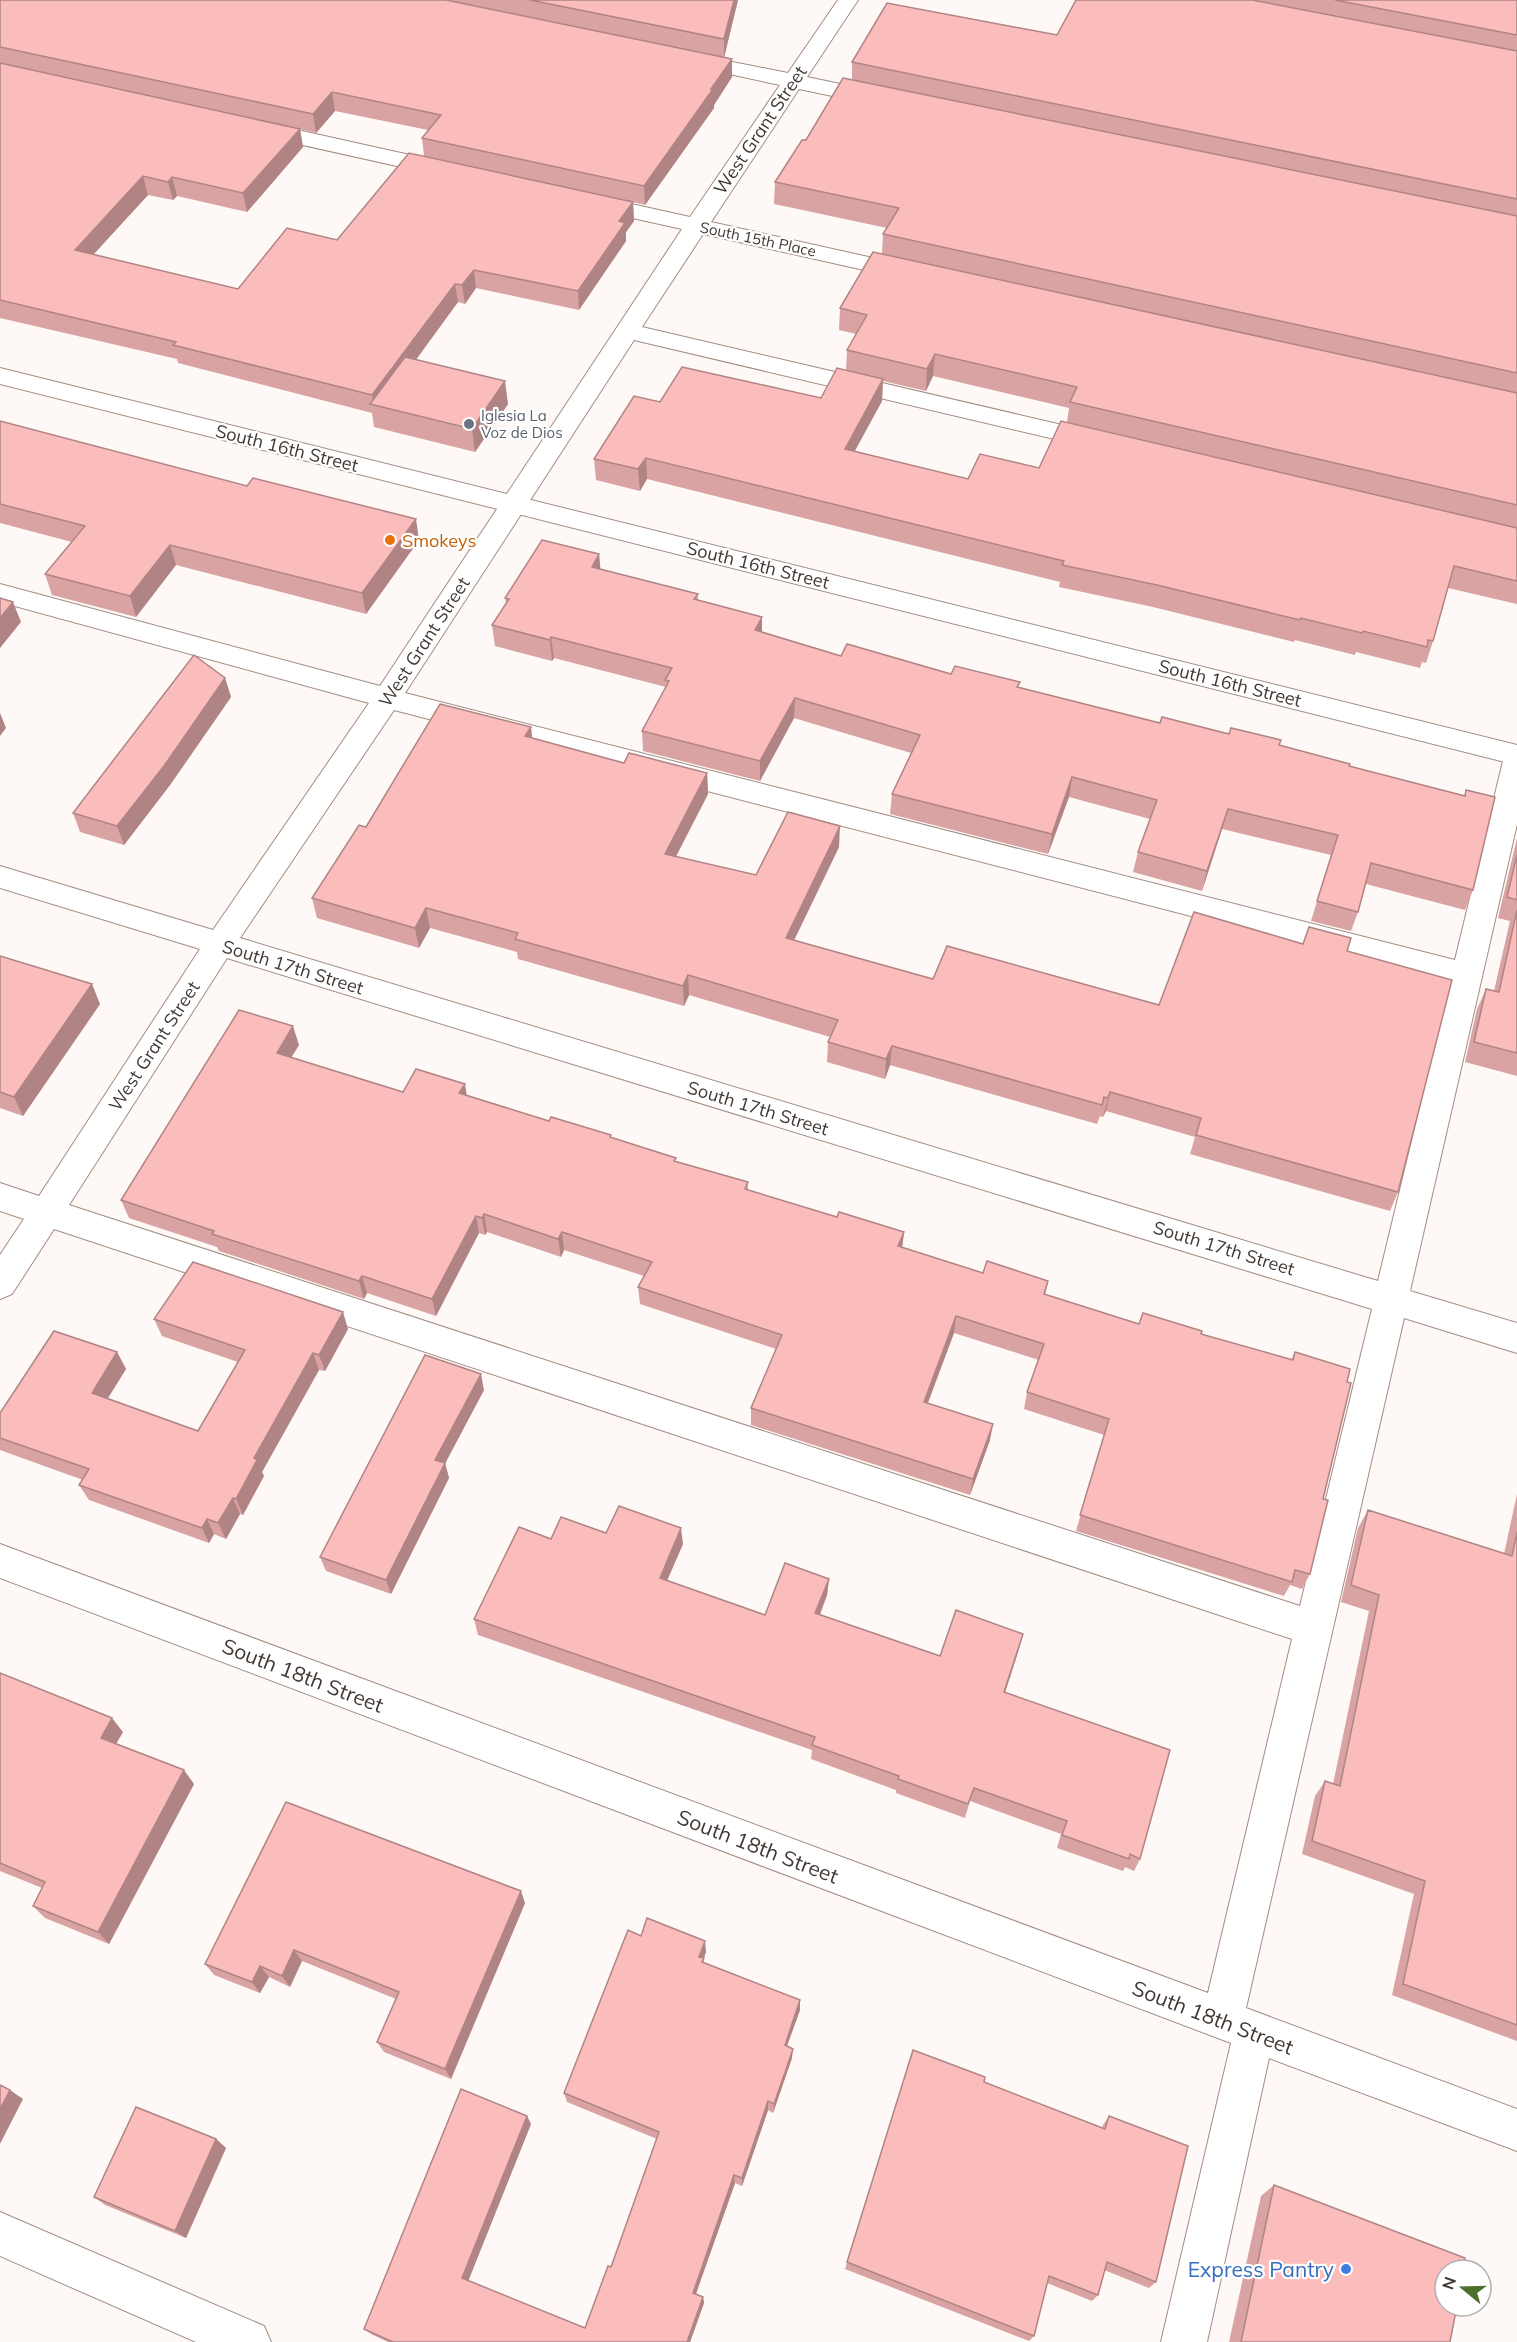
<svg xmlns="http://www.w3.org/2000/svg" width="1517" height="2342" viewBox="0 0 1517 2342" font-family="Mulish,sans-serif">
<rect width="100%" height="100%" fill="#fef9f7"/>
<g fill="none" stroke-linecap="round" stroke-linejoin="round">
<!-- minor casing -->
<g stroke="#a38c82" stroke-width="2">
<g id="minor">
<path d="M838 0H858L807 77 888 94 891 99 888 104 880 106 799 89 711 222 909 266 917 268 921 273 917 278 909 280 703 234 642 327 1101 434 1110 436 1114 442 1110 448 1101 450 634 340 405 693 1455 960 1503 761 1507 754 1517 751V824L1410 1291 1517 1323V1353L1404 1318 1246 2008 1517 2109V2151L1269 2058 1207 2342H1161L1231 2043 0 1578V1544L1208 1993 1292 1639 54 1229 12 1294 0 1299V1255L24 1219 0 1211V1183L39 1196 200 949 0 888V866L213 930 369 703 0 602V584L380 686 682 229 583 207 580 202 583 197 591 195 690 217 780 85 687 65 679 64 676 59 679 54 687 53 788 73ZM394 710 1450 983 1378 1281 240 938ZM227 958 1372 1309 1300 1606 69 1205Z"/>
<path d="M257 121 446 163 454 165 457 170 454 175 446 177 249 133 246 128 249 123Z"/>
<path d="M0 2212 264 2326 271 2342H196L0 2256Z"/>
</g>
</g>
<!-- major casing -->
<g stroke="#a38c82" stroke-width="2">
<path id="major" d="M0 368 1517 745V765L0 384Z"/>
</g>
<!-- minor -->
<use href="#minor" fill="#fff" fill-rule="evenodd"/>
<!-- major -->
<use href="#major" fill="#fff" fill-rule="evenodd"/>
</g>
<!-- wall -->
<g fill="#d8a3a2" fill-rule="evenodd">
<path d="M0 0H738L724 57 732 59V77L714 105V108L645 205 633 202 634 221 626 232V241L579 310 476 288 465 304 458 302 416 360 508 404 475 452 374 427 372 413 178 363 177 359 0 318ZM335 111 428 130 422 138 424 156 337 240 238 289 93 255 148 195 173 200 177 196 247 212 303 147 300 129 316 133Z"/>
<path d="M1076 0H1517V604L1448 588 1433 641 1426 663 1422 662 1420 668 1356 652 1355 655 1295 640 1294 642 1153 607 1059 587 1060 582 647 479 640 491 596 480 594 459 660 402 821 398 846 370 847 350 856 334 839 330 840 308 882 254 883 234 887 228 774 204 775 182 852 80V62L1057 35ZM933 376 1069 408 1067 422 1039 468 968 479 854 452 882 401 883 381 926 391Z"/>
<path d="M0 421 419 540 366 614 176 565 136 617 52 595 45 574 72 542 0 523Z"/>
<path d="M599 554 600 569 698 594V600L762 617V632L841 656 951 674 1019 687 1160 723 1229 734 1279 746 1349 766 1464 796 1466 790 1473 890 1465 910 1366 884 1358 912 1351 931 1311 921 1331 855 1222 829 1202 891 1133 872 1138 852 1150 819 1069 797 1048 854 890 814 892 794 911 753 794 718 760 781 643 751 642 731 666 687 554 658 552 661 495 646 492 625 506 603 505 598Z"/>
<path d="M225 678 231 697 170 785 124 845 80 832 73 813Z"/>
<path d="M531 727 532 738 624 763 707 773 708 794 676 857 756 875 839 847 794 940 933 979 1159 1005 1303 944 1347 951 1398 1192 1390 1211 1190 1154 1195 1137 1106 1111 1103 1117 1100 1116 1097 1124 890 1065 885 1079 827 1062 828 1042 830 1037 689 995 684 1006 518 959 517 952 430 928 419 948 317 918 312 898 366 827Z"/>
<path d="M1517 838V1076L1465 1062 1477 1009 1486 989 1494 991 1510 921 1498 918Z"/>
<path d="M0 956 100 1004 23 1116 0 1108Z"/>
<path d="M299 1045 291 1058 403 1092 467 1096 549 1121 611 1135V1138L676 1162 748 1182V1190L837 1217 904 1232 902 1247 983 1273 1048 1281 1045 1295 1139 1324 1201 1334 1291 1360 1295 1352 1323 1499 1310 1574 1302 1589 1290 1585 1284 1596 1076 1531 1104 1435 1024 1409 1027 1392 1039 1360 954 1333 928 1403 990 1440 970 1495 751 1425V1408L776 1349 640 1304 638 1287 644 1276 564 1250 561 1257 487 1232 485 1235 479 1233 436 1316 367 1293 364 1299 219 1251 217 1247 129 1218 121 1200Z"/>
<path d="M154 1319 348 1329 325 1371 319 1370 262 1472 264 1476 243 1515 240 1514 226 1539 214 1534 209 1543 89 1500 79 1485 83 1480 0 1450V1413L117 1352 126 1369 108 1398 198 1431 238 1362 162 1336Z"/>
<path d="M484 1390 445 1463 449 1478 391 1594 326 1571 320 1557Z"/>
<path d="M1517 1494V2041L1392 1995 1414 1894 1302 1854 1315 1796 1325 1781 1333 1784 1369 1611 1341 1602 1358 1528 1368 1510 1504 1554Z"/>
<path d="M606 1533 683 1544 667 1581 765 1615 829 1579 827 1595 820 1615 940 1656 1019 1649 1005 1693 1140 1859 1134 1871 1125 1867 1123 1871 1057 1848 1061 1834 970 1801 965 1818 896 1793V1790L811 1759 812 1750 478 1635 474 1619 551 1539Z"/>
<path d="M0 1673 123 1732 116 1744 194 1784 109 1944 45 1918 33 1906 42 1888 0 1871Z"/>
<path d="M525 1903 451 2079 384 2052 377 2042 396 1999 302 1961 290 1987 269 1977 260 1993 214 1975 205 1964Z"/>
<path d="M641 1936 706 1952 704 1958V1963L800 2000V2010L787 2046 792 2058 773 2113 768 2110 742 2186 735 2183 696 2294 703 2297 704 2303 690 2342H388L371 2334 364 2329 531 2124 468 2281 585 2328 611 2267 657 2139 567 2102 564 2093Z"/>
<path d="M984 2082 1102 2128 1103 2125 1109 2116 1156 2282 1149 2288 1104 2270 1098 2295 1092 2301 1047 2283 1034 2336 1029 2341 845 2269 847 2262Z"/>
<path d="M216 2139 226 2148 186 2238 105 2205 94 2197Z"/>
<path d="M1274 2185 1450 2342H1229L1261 2196Z"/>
</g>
<!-- shaded-wall -->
<g fill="#b08484">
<path d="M734 0H738L724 58V39Z"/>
<path d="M732 59V77L714 105V108L645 205 644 186Z"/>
<path d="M332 92 335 111 316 133 313 114Z"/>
<path d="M300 129 303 147 247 212 243 193Z"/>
<path d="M143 176 148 195 80 269 75 250Z"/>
<path d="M172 177 177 196 173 200 168 182Z"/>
<path d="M633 202 634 221 626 232V241L579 310 578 291 619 221Z"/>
<path d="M474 270 476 288 465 304 462 285Z"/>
<path d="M455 284 458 302 381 407 374 405 372 395Z"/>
<path d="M935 354 933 376 926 391 927 369Z"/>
<path d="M883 379 882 401 844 471 845 449Z"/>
<path d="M505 381 508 404 475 452 472 429Z"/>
<path d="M646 458 647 479 640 491 638 469Z"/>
<path d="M416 519 419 540 366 614 362 593Z"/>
<path d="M170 545 176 565 136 617 130 596Z"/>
<path d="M599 554 601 575 592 567Z"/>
<path d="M13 602 21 622 0 648V618Z"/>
<path d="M762 617V637L755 630Z"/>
<path d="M551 637 554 658 552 661 550 640Z"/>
<path d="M225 678 231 697 170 785 124 845 117 826Z"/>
<path d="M795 698 794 718 760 781V761Z"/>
<path d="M0 713 6 728 0 736Z"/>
<path d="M531 727 533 748 525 736Z"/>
<path d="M707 773 708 794 666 875 665 854Z"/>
<path d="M1072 777 1069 797 1048 854 1052 834Z"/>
<path d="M1228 809 1222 829 1202 891 1207 871Z"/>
<path d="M840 826 839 847 786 957V938Z"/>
<path d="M426 908 430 928 419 948 415 928Z"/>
<path d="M688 975 689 995 684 1006 683 986Z"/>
<path d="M92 984 100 1004 23 1116 14 1097Z"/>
<path d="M293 1026 299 1045 282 1072 277 1053Z"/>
<path d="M892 1046 890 1065 885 1079 886 1059Z"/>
<path d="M465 1084 468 1103 459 1093Z"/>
<path d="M1110 1092 1106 1111 1103 1117 1108 1098Z"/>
<path d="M484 1214 487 1232 485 1235 482 1218Z"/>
<path d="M476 1216 479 1233 436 1316 432 1299Z"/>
<path d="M562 1232 564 1250 561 1257 558 1239Z"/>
<path d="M904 1232 902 1250 898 1246Z"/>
<path d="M362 1276 367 1293 364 1299 359 1281Z"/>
<path d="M343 1312 348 1329 325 1371 319 1355Z"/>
<path d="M956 1316 954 1333 922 1418 924 1402Z"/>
<path d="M117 1352 126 1369 101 1409 92 1393Z"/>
<path d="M313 1353 319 1370 262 1472 264 1476 243 1515 236 1499 254 1458Z"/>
<path d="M481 1374 484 1390 439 1475 435 1460Z"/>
<path d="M993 1424 990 1440 970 1495 973 1479Z"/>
<path d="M445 1463 449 1478 391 1594 386 1580Z"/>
<path d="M233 1498 240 1514 226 1539 218 1523Z"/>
<path d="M207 1519 214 1534 209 1543 202 1528Z"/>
<path d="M681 1528 683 1544 661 1594 660 1578Z"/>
<path d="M829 1579 827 1595 814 1629 815 1613Z"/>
<path d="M1023 1634 1019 1649 1000 1707 1004 1692Z"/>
<path d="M112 1718 123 1732 111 1752 101 1738Z"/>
<path d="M184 1770 194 1784 109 1944 98 1932Z"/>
<path d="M521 1891 525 1903 451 2079 445 2069Z"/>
<path d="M705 1941 706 1952 700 1968 699 1957Z"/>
<path d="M294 1950 302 1961 290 1987 282 1976Z"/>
<path d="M260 1966 269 1977 260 1993 252 1982Z"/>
<path d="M800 2000V2010L784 2054 785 2045Z"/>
<path d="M793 2049 792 2058 773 2113 774 2104Z"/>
<path d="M10 2090 23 2099 0 2144V2109Z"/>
<path d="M768 2101V2110L742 2186V2178Z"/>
<path d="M527 2116 531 2124 467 2284 462 2278Z"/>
<path d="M216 2139 226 2148 186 2238 175 2231Z"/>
<path d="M734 2175 735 2183 694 2299 693 2293Z"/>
<path d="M703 2297 704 2303 690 2342H687Z"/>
</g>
<!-- building -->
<g fill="#fbbdbc" stroke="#b08484" stroke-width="1.5">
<path d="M0 0H446L732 59 711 89H713L644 186 422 138 441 115 332 92 313 114 0 47Z"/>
<path d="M530 0H734L724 39Z"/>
<path d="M1076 0H1252L1517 51V199L852 62 887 3 1057 35Z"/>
<path d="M1335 0H1517V35Z"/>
<path d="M0 63 300 129 243 193 172 177 168 182 143 176 75 250 238 289 287 228 337 240 409 153 633 202 619 221 625 223 578 291 474 270 462 285 455 284 372 395 173 345 176 342 0 300Z"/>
<path d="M843 78 1517 216V373L883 234 899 208 775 182 802 140H806Z"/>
<path d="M873 252 1517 393V505L1070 402 1077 387 935 354 927 369 847 350 867 315 840 308Z"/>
<path d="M405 357 505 381 472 429 370 404Z"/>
<path d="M682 367 821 398 837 368 883 379 845 449 968 479 980 454 1039 468 1061 421 1517 528V581L1454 566 1433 641 1428 640 1427 647 1363 631 1362 633 1301 618 1300 620 1157 585 1062 565 1064 561 646 458 638 469 594 459 634 396 660 402Z"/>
<path d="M0 421 247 486 253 478 416 519 362 593 170 545 130 596 45 574 85 526 0 504Z"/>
<path d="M542 540 599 554 592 567 698 594 694 599 762 617 755 630 841 656 847 644 951 674 955 666 1020 682 1017 687 1160 723 1162 717 1229 734 1231 728 1281 740 1279 745 1350 764 1349 766 1465 796 1466 790 1495 797 1473 890 1371 863 1358 912 1317 901 1338 835 1228 809 1207 871 1138 852 1157 800 1072 777 1052 834 892 794 920 735 795 698 760 761 642 731 669 681 665 680 672 668 551 637 550 640 492 625 509 599 505 598Z"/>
<path d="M0 598 13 602 0 618Z"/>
<path d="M194 655 225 678 164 766 117 826 73 813Z"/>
<path d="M440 704 531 727 525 736 624 763 629 753 707 773 665 854 756 875 788 812 840 826 786 938 933 979 947 946 1159 1005 1194 912 1303 944 1309 927 1351 938 1347 951 1452 980 1398 1192 1196 1135 1201 1118 1110 1092 1108 1098 1104 1097 1102 1105 892 1046 886 1059 828 1042 838 1020 688 975 683 986 515 939 518 933 426 908 415 928 312 898 359 825 366 827Z"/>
<path d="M1517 855V900L1507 897Z"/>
<path d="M1517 910V1053L1474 1042 1486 989 1499 992Z"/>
<path d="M0 956 92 984 14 1097 0 1092Z"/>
<path d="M239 1010 293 1026 277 1053 403 1092 416 1069 465 1084 459 1093 549 1121 551 1117 611 1135 610 1137 676 1158 674 1161 748 1182 745 1189 837 1217 839 1212 904 1232 898 1246 983 1273 987 1261 1048 1281 1044 1294 1139 1324 1143 1313 1202 1331 1201 1334 1293 1360 1295 1352 1350 1369 1347 1382 1351 1383 1323 1499 1328 1500 1310 1574 1295 1570 1292 1582 1080 1515 1109 1419 1027 1392 1044 1344 956 1316 924 1402 993 1424 973 1479 751 1408 782 1335 638 1287 652 1262 562 1232 558 1239 484 1214 482 1218 476 1216 432 1299 362 1276 359 1281 212 1234 214 1231 121 1200Z"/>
<path d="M193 1262 343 1312 319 1355 313 1353 254 1458 257 1460 236 1499 233 1498 218 1523 207 1519 202 1528 79 1485 89 1469 0 1438V1413L54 1331 117 1352 92 1393 198 1431 245 1350 154 1319Z"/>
<path d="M425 1355 481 1374 435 1460 445 1463 386 1580 320 1557Z"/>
<path d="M619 1506 681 1528 660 1578 765 1615 785 1563 829 1579 815 1613 940 1656 956 1610 1023 1634 1004 1692 1170 1750 1140 1859 1130 1854 1129 1859 1062 1835 1067 1821 974 1788 968 1804 898 1779 899 1776 812 1745 815 1737 474 1619 519 1527 551 1539 561 1517 606 1533Z"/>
<path d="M1368 1510 1512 1556 1517 1532V2025L1403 1984 1425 1881 1312 1841 1325 1781 1340 1786 1379 1595 1351 1585Z"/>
<path d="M0 1673 112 1718 101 1738 184 1770 98 1932 33 1906 45 1882 0 1863Z"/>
<path d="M286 1802 521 1891 445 2069 377 2042 399 1992 294 1950 282 1976 260 1966 252 1982 205 1964Z"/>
<path d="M647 1918 705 1941 699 1957 704 1958 702 1962 800 2000 785 2045 793 2049 774 2104 768 2101 742 2178 734 2175 693 2293 703 2297 687 2342H393L364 2329 461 2089 527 2116 462 2278 585 2328 608 2266 611 2267 659 2132 564 2093 628 1930 641 1936Z"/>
<path d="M913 2050 985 2077 984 2082 1105 2129 1109 2116 1188 2146 1156 2282 1107 2262 1098 2295 1049 2276 1034 2336 847 2262Z"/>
<path d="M0 2085 10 2090 0 2109Z"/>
<path d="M136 2107 216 2139 175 2231 94 2197Z"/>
<path d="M1274 2185 1465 2258 1463 2270H1445V2306H1457L1450 2342H1241Z"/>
</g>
<!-- markers -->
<circle fill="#6b7280" stroke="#fff" stroke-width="2" cx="469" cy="424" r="6"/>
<circle fill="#e8710a" stroke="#fff" stroke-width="2" cx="390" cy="540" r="6"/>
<circle fill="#3f7fe0" stroke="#fff" stroke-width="2" cx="1346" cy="2269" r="6"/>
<g text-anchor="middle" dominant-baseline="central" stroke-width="4.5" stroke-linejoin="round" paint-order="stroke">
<!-- far-street labels -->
<g font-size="15" fill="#413833" stroke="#fff">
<text transform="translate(758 239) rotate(12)">South 15th Place</text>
</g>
<!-- far-worship labels -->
<g font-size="15" fill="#5b616d" stroke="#fff" text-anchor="start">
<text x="481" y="415">Iglesia La<tspan x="481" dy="17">Voz de Dios</tspan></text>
</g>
<!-- street labels -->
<g font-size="18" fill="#413833" stroke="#fff">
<text transform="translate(760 130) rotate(-56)">West Grant Street</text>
<text transform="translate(287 448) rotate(14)">South 16th Street</text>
<text transform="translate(758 565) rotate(14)">South 16th Street</text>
<text transform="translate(424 642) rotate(-57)">West Grant Street</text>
<text transform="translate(1230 683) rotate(14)">South 16th Street</text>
<text transform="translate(293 967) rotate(17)">South 17th Street</text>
<text transform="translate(154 1046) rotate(-57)">West Grant Street</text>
<text transform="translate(758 1108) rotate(17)">South 17th Street</text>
<text transform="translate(1224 1248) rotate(17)">South 17th Street</text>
</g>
<!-- food labels -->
<g font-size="18" fill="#c56008" stroke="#fff" text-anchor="start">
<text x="402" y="540">Smokeys</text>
</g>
<!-- near-street labels -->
<g font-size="21" fill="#413833" stroke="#fff">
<text transform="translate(303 1675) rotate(21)">South 18th Street</text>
<text transform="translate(758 1846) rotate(21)">South 18th Street</text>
<text transform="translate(1213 2017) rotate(21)">South 18th Street</text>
</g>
<!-- near-shop labels -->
<g font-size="21" fill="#366cbe" stroke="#fff" text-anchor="end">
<text x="1334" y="2269">Express Pantry</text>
</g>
</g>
<!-- north arrow -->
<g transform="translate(1463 2288) rotate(289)"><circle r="28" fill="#ffffff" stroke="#b3afad" stroke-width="1.5"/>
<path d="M0-4.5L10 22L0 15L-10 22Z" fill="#4d712a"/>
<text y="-9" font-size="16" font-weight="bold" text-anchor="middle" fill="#413833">N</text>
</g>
</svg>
